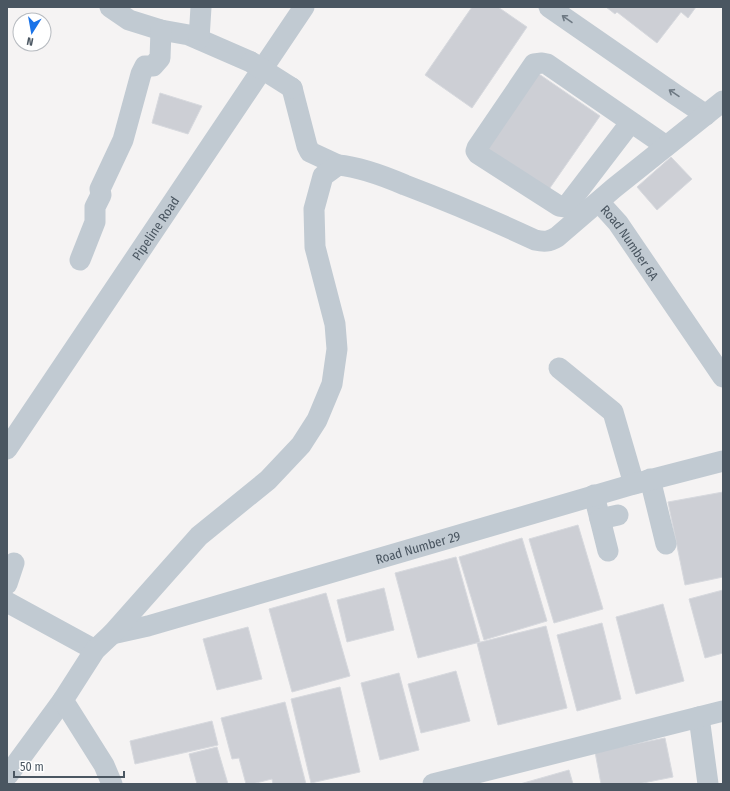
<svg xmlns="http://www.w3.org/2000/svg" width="730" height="791" viewBox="0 0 730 791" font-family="'Fira Sans Condensed',sans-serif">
<rect width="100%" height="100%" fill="#f5f3f3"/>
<!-- building -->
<g fill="#cdcfd5" stroke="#d7d9de">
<path d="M472 7H498L527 27 472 108 425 75Z"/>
<path d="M606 7H696L688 18 681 12 657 43 617 12 615 14Z"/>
<path d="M536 72 600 116 545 195 481 151Z"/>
<path d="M160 93 202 106 188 134 152 123Z"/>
<path d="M671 157 692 179 657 210 637 187Z"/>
<path d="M723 492V577L685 585 668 502Z"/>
<path d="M578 525 603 609 554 623 529 539Z"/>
<path d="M522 538 547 621 484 640 459 557Z"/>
<path d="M456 557 480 642 418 658 395 573Z"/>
<path d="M384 588 394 630 347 642 337 600Z"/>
<path d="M723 590V653L705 658 689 599Z"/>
<path d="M326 593 350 676 292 692 269 609Z"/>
<path d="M663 604 684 681 636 694 616 617Z"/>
<path d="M602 623 621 699 577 711 557 635Z"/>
<path d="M546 626 567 708 498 725 477 643Z"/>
<path d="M248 627 262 679 217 690 203 639Z"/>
<path d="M456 671 470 721 421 733 408 684Z"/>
<path d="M399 673 419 750 380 760 361 683Z"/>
<path d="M340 687 360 772 311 783 291 699Z"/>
<path d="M285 702 306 784H273L272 779 252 784H246L239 758 232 759 221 718Z"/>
<path d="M212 721 218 745 135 764 130 741Z"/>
<path d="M665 738 673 777 638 784H601L595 752Z"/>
<path d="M217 747 228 784H197L189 754Z"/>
<path d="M569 770 573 784H520Z"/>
</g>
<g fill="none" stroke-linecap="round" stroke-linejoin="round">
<!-- minor -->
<g stroke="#c1cad2" stroke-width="21">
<path d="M110 7 129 20 161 30 189 35 251 62"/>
<path d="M549 7 676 95 706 115"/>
<path d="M199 39 201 7"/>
<path d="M292 88 307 146 310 152 338 165"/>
<path d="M631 122 566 207 559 206 478 154 476 151 477 148 534 64 542 63 547 64 666 146"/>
<path id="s1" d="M599 202 618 223 723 377"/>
<path d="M80 260 95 222V207L101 195 100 189 123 140 141 74 145 66H153L160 58 161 30"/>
<path d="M559 368 613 412 634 484"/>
<path id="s2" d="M7 449 304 7"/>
<path d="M650 479 666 544"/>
<path d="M594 495 608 551"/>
<path d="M600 519 618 515"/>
<path d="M7 584 14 563"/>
<path d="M7 602 95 650"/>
<path id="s3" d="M112 634 148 626 634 484 723 461"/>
<path d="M699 717 708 784"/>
<path d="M8 775 63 700"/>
<path d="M112 784 104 765 63 700 95 650 112 634 199 536 268 480 301 445 317 420 332 384 337 349 335 324 315 247 314 209 323 176 338 165C361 167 384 176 405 185 450 202 492 220 535 240 544 242 549 242 557 237L614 188 723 101"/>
<path d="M433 784 723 711"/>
</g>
<!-- minor-bridge -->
<path stroke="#c1cad2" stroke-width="21" d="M251 62 292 88"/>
</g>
<!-- one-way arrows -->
<defs><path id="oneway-shaft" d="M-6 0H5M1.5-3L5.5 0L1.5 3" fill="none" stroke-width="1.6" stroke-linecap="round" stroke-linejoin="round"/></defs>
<g stroke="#6e7983">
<use href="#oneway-shaft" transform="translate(567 19) rotate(-145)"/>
<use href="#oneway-shaft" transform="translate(674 93) rotate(-146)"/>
</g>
<g text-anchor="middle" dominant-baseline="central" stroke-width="3.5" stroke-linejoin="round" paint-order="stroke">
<!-- street labels -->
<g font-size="13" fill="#4a5661" stroke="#fff">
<text stroke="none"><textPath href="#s2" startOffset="266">Pipeline Road</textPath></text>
<text stroke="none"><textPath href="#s1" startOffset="51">Road Number 6A</textPath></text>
<text stroke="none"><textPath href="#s3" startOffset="318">Road Number 29</textPath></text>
</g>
</g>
<!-- border -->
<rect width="730" height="791" fill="none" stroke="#4a5661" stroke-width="16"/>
<!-- north arrow -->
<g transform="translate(32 32) rotate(191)"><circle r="19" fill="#ffffff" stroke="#b7bbc0"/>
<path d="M0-3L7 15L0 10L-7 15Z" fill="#1a73e8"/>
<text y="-6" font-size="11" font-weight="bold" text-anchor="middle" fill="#4a5661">N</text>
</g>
<!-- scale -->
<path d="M14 771v6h110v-6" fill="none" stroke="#4a5661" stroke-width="2"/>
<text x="20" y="771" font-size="12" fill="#4a5661" stroke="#ffffff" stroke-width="3" paint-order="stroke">50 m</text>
</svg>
